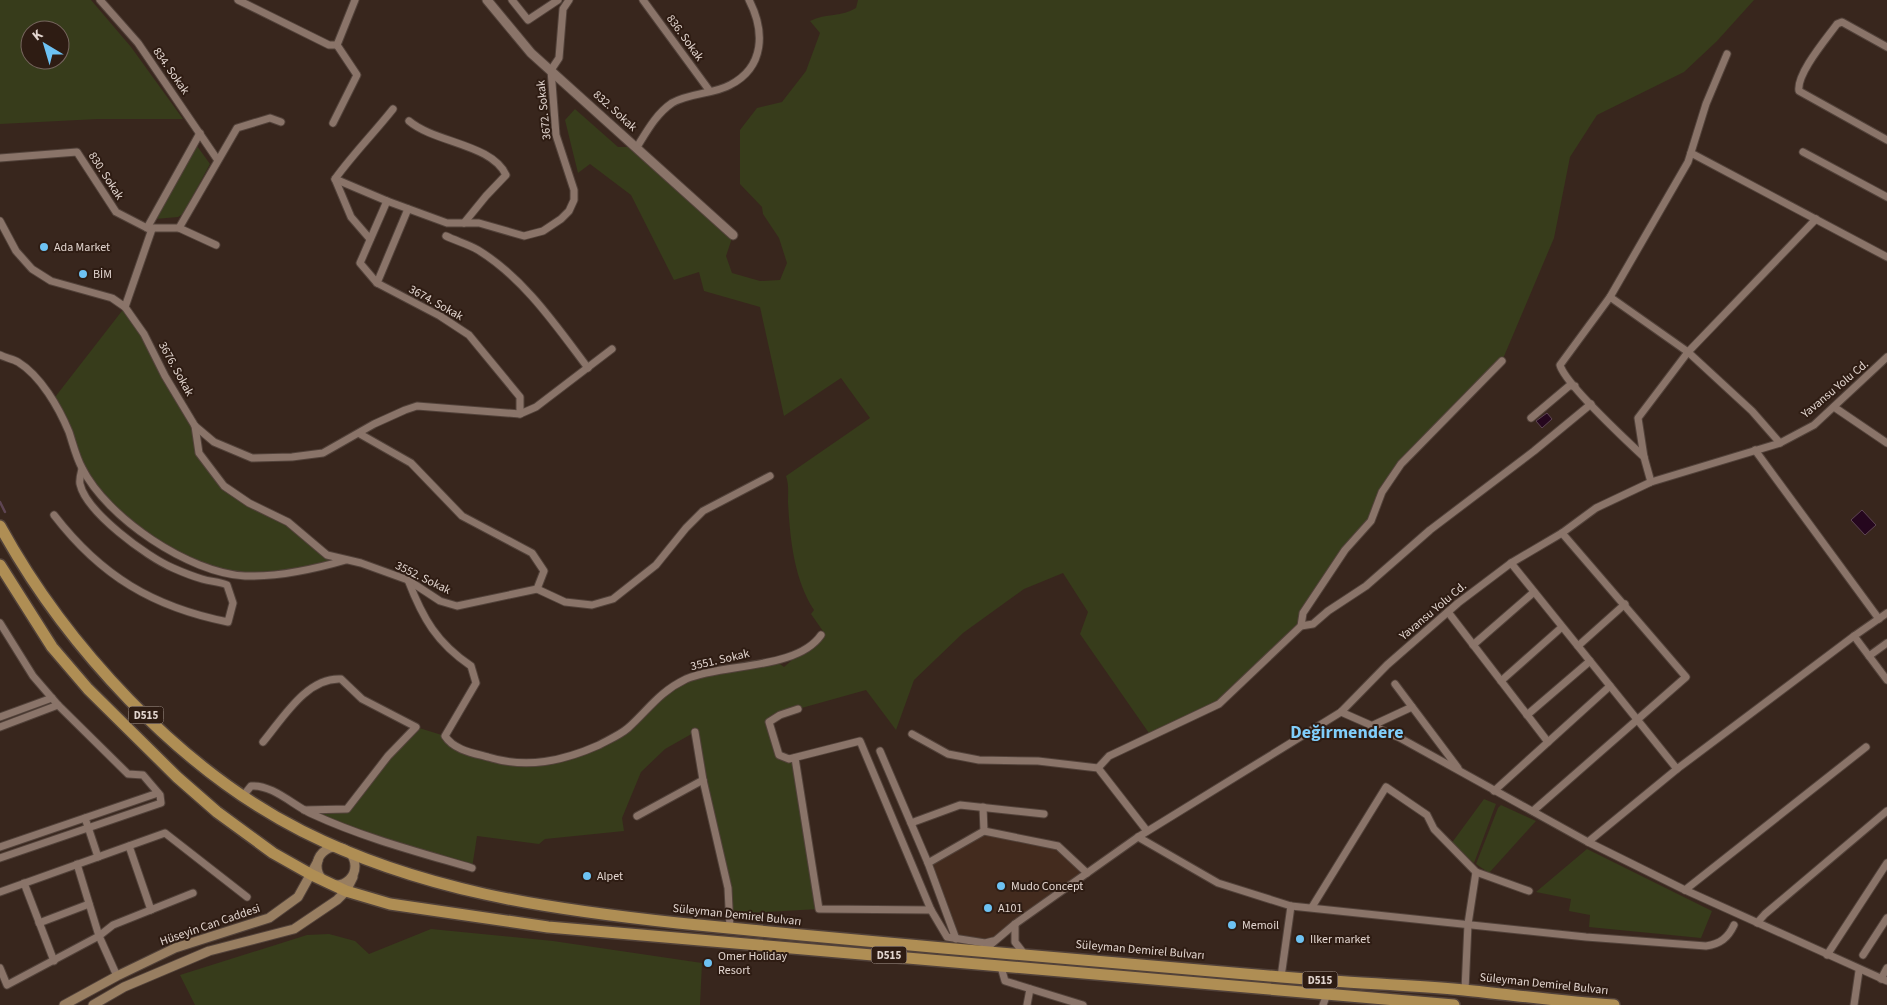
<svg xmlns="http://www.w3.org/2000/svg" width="1887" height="1005" viewBox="0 0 1887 1005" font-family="'Source Sans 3',sans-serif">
<rect width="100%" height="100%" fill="#38261d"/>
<!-- built -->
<path fill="#432b1e" d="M984 831 1058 846 1087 873 995 941 956 939 928 863Z"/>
<!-- green -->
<g fill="#373c1b" fill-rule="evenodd">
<path d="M0 0H91L131 47 183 119H98L0 124ZM30 30H60V60H30Z"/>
<path d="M858 0H1754L1717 41 1684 72 1597 115 1570 157 1554 238 1502 361 1401 464 1371 521 1303 613 1301 626 1219 704 1151 736 1080 634 1088 612 1063 573 1024 589 963 633 914 680 896 730 866 690 798 709 769 722 779 755 795 758 819 909 729 914 728 888 695 732 665 749 641 772 622 818 624 831 545 839 539 844 477 836 472 868 351 832 304 810 347 809 416 727 445 736 450 743 493 759 558 760 628 729 653 701 686 679 775 660 784 667 821 635 825 634 811 614 814 610C794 579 790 539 788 502 788 492 789 485 786 476L870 418 841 378 784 416 760 307 704 291 699 272 674 280 631 195 590 164 578 173 565 120 575 109 618 147H637L733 235 726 256 732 273 760 281 780 280 787 263 779 238 763 214 762 207 740 184V130L757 108 782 102 806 71 820 33 810 21C826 13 842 17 856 8Z"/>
<path d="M197 146 210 164 183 214 178 217 155 219Z"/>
<path d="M125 307 195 426 199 453 224 486 288 522 327 555 347 560 326 566 244 576 207 567 165 549 129 524 82 469 52 401Z"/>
<path d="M1484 799 1496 804 1474 863 1451 844Z"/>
<path d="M1501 805 1536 821 1489 873 1476 864 1498 808Z"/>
<path d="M1587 849 1712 911 1701 938 1589 927 1590 915 1569 911 1571 899 1536 892Z"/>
<path d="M431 929 553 941 702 963 700 1005H195L180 975 307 935 329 934 355 941 369 954Z"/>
</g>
<!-- water -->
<g fill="#25071e" stroke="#5e4553">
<path d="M1547 413 1552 419 1542 428 1536 421Z"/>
<path d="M1862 510 1876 525 1865 535 1851 520Z"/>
</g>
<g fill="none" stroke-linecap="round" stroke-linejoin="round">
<!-- stream -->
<path stroke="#5e4553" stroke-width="2.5" d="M0 502 5 512"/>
<!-- minor casing -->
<g stroke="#52423a" stroke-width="9">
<g id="minor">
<path d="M100 0 138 43 217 159"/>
<path d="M238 0 329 45H337"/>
<path d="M512 0 528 20 558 0"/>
<path d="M643 0 709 90"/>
<path d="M337 45 355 0"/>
<path d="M1887 47 1842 22 1837 24C1827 38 1796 74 1799 91L1887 140"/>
<path d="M409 121C435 143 492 144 506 175L486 196 464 223"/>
<path d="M333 123 357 75 337 45"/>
<path d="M637 147C647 131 656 114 672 103 689 93 714 94 730 85 765 67 765 31 749 0"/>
<path d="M1803 152 1887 197"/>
<path d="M1691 153 1887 257"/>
<path d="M0 158 77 152 116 212 147 228H179L216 245"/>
<path d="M335 179 387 201 360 263 377 283"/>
<path d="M387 201 447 223H479L524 236 543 231 561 219 569 211 574 200V190L556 135 551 70 559 58 563 9 569 0"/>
<path d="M408 209 377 283 440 316 469 335 520 397V414"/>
<path d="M0 221 16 251 32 269 51 281 112 298 125 307 144 334 165 376 195 426 214 442 252 458 292 457 323 453 374 424 405 410 417 406 520 414 536 407 612 349"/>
<path d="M147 228 200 133"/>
<path d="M179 228 237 128 270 118 281 122"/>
<path d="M446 236C456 241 468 244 478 250 524 278 557 327 588 368"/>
<path d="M370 239 351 217 335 179C353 154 374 133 393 109"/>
<path d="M1610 297 1688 352 1752 411 1780 443"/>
<path d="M125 307 152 229"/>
<path d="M0 355C6 358 13 359 18 362 41 376 59 408 69 432 73 444 76 457 82 468 107 518 189 573 245 576 278 577 315 569 346 560"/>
<path d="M1834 407 1887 443"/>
<path d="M1531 418 1569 386H1575"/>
<path d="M195 426 199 453 224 486 249 503 288 522 327 555 361 563 408 580 440 601 457 606 537 589 565 602 592 605 613 599 656 565 686 528 703 511 770 476"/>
<path d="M360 434 411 463 462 516 532 553 544 571 537 589"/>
<path d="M1755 450 1879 619"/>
<path d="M1644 457C1627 441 1565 384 1560 365L1610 297 1688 162 1706 104 1727 54"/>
<path d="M1651 482 1644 457 1638 418 1688 352 1816 219"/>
<path d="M54 515C101 576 153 607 228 622L233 603 227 585C218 581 211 582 202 579 192 576 182 572 173 568 147 557 86 512 80 484 79 479 81 473 82 469"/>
<path d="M1511 563 1677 769"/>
<path d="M408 580C423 619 437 643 471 666L476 683 445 736C454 750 473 753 488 757 527 769 563 761 599 745 608 740 620 735 628 728 649 709 659 692 686 679 723 663 797 670 821 635"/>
<path d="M1448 612 1548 742"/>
<path d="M1887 613 1854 636 1887 680"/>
<path d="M0 623 33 676 58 705 128 774 143 775 160 795 161 803 0 858"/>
<path d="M1301 626 1303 613 1345 550 1371 521 1382 492 1401 464 1502 361"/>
<path d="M1473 645 1534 592"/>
<path d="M1578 646 1625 604"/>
<path d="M1869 656 1887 643"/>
<path d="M1501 681 1562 627"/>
<path d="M1395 684 1458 768"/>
<path d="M798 709 780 715 769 722 779 755 789 759 860 741 931 910 947 937 985 943 993 941"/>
<path d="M1341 712 1400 738 1588 842 1685 890 1887 981"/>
<path d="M1527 715 1590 661"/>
<path d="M0 717 52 698"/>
<path d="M1371 726 1412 707"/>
<path d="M0 727 58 705"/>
<path d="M695 732 703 780 728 888 730 928"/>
<path d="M912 734 948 754 979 760 1038 761 1098 768 1147 831"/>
<path d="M263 742C283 718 307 677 341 679L362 699 416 727 388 756 347 809 304 810"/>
<path d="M880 751 928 863 956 939"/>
<path d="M795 758 819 909 931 910"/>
<path d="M1098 768 1109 756 1219 704 1301 626 1313 624 1328 611 1366 586 1430 530 1534 451 1591 404"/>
<path d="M1494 791 1610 686"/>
<path d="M243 796 251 786C272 784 294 806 312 814 364 838 418 852 472 868"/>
<path d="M983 807 984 831"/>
<path d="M1533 811 1686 677 1562 533"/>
<path d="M637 816 703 780"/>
<path d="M85 818 98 857"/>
<path d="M911 823 960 805 1044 814"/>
<path d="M1138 837 1218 883 1291 906 1586 937 1706 946C1720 944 1728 938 1734 925"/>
<path d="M1588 842 1677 769 1854 636"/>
<path d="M129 846 151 910"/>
<path d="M0 847 158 793"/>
<path d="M928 863 984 831 1058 846 1087 873"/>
<path d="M77 864 99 936 117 976"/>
<path d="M24 883 54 961"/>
<path d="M1685 890 1866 747"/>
<path d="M0 892 165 833 247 897"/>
<path d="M1312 907 1386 787 1427 815 1434 829 1476 872 1529 891"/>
<path d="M39 923 89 904"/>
<path d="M1757 923 1765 914 1887 811"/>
<path d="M1015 924V942L1025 955"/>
<path d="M983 951 1015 924 1138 837 1341 712 1387 665 1458 603 1511 563 1562 533 1596 508 1651 482 1780 443 1814 425 1887 357"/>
<path d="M1827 955 1887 863"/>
<path d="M1863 955 1887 918"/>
<path d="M1001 967 1005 981 1083 1005"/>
<path d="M0 968 7 985 99 936 113 925 193 893"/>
<path d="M1281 977 1291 906"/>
<path d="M1881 979 1887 968"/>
<path d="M1465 990 1468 924 1476 872"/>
<path d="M1027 1005 1030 989"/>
<path d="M1323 1005 1327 994"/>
<path d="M1854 1005 1859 971"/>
</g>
</g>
<!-- tertiary casing -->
<g stroke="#52423a" stroke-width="11">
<path id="tertiary" d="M487 0 531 53 733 235"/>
</g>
<!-- secondary casing -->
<g stroke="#52423a" stroke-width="11">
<g id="secondary">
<circle cx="336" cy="866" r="19"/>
<path d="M64 1005 117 976 175 948 269 918 298 897 318 861"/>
<path d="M93 1005 124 987 209 951 294 929 337 900 346 891 353 877"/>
</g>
</g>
<!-- trunk casing -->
<g stroke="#52423a" stroke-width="14">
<g id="trunk">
<path d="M0 526C65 645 179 769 302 831 421 891 547 909 678 923 766 932 855 940 943 948 1072 959 1202 971 1332 981 1376 984 1420 986 1464 990 1514 995 1564 1002 1614 1005"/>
<path d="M0 565 52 647 88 689 177 777 217 812 273 853 312 875 346 891 390 904 548 927 1454 1005"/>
</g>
</g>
<!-- minor -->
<use href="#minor" stroke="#8a7469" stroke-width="7"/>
<!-- tertiary -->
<use href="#tertiary" stroke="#8a7469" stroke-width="9"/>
<!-- secondary -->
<use href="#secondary" stroke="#987e61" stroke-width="9"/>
<!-- trunk -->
<use href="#trunk" stroke="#af8e54" stroke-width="11"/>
</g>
<!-- markers -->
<g fill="#6dc2f3" stroke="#2e1c13" stroke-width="2">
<circle cx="44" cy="247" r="5"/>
<circle cx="83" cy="274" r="5"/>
<circle cx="587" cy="876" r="5"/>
<circle cx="1001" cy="886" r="5"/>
<circle cx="988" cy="908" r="5"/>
<circle cx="1232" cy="925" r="5"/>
<circle cx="1300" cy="939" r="5"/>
<circle cx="708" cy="963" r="5"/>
</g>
<g text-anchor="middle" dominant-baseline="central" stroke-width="4" stroke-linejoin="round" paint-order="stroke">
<!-- shield labels -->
<g fill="#2e1c13" stroke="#ac9e97" stroke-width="1">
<rect x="128.5" y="706.5" width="35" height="17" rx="4"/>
<rect x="871.5" y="946.5" width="35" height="17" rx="4"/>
<rect x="1302.5" y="971.5" width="35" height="17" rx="4"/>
</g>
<g font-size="11" font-weight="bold" fill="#e2d5cf">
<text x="146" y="715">D515</text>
<text x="889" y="955">D515</text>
<text x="1320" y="980">D515</text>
</g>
<!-- street labels -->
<g font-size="12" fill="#e2d5cf" stroke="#2e1c13">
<text transform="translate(685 38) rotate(54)">836. Sokak</text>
<text transform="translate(171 71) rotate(55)">834. Sokak</text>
<text transform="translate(544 110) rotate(-96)">3672. Sokak</text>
<text transform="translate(615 111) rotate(42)">832. Sokak</text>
<text transform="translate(106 176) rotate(57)">830. Sokak</text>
<text transform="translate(436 303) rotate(29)">3674. Sokak</text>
<text transform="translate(176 369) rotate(61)">3676. Sokak</text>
<text transform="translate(1835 389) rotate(-40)">Yavansu Yolu Cd.</text>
<text transform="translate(423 578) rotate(26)">3552. Sokak</text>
<text transform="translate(1433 611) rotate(-40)">Yavansu Yolu Cd.</text>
<text transform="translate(720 660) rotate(-13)">3551. Sokak</text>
<text transform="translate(737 915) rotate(6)">Süleyman Demirel Bulvarı</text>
<text transform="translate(210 925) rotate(-19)">Hüseyin Can Caddesi</text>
<text transform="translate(1140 950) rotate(5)">Süleyman Demirel Bulvarı</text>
<text transform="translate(1544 984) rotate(6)">Süleyman Demirel Bulvarı</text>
</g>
<!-- poi labels -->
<g font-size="12" fill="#e2d5cf" stroke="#2e1c13" text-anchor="start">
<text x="54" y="247">Ada Market</text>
<text x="93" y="274">BİM</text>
<text x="597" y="876">Alpet</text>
<text x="1011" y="886">Mudo Concept</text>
<text x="998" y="908">A101</text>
<text x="1242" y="925">Memoil</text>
<text x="1310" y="939">Ilker market</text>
<text x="718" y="956">Omer Holiday<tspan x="718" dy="14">Resort</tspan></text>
</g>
<!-- district labels -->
<g font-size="18" font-weight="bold" fill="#80cefb" stroke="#2e1c13">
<text x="1347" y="732">Değirmendere</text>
</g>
</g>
<!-- north arrow -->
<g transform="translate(45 45) rotate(322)"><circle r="24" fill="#2e1c13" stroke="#76665e"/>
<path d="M0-4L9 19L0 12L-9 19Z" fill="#6dc2f3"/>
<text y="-8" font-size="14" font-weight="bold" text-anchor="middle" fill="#e2d5cf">K</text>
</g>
</svg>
